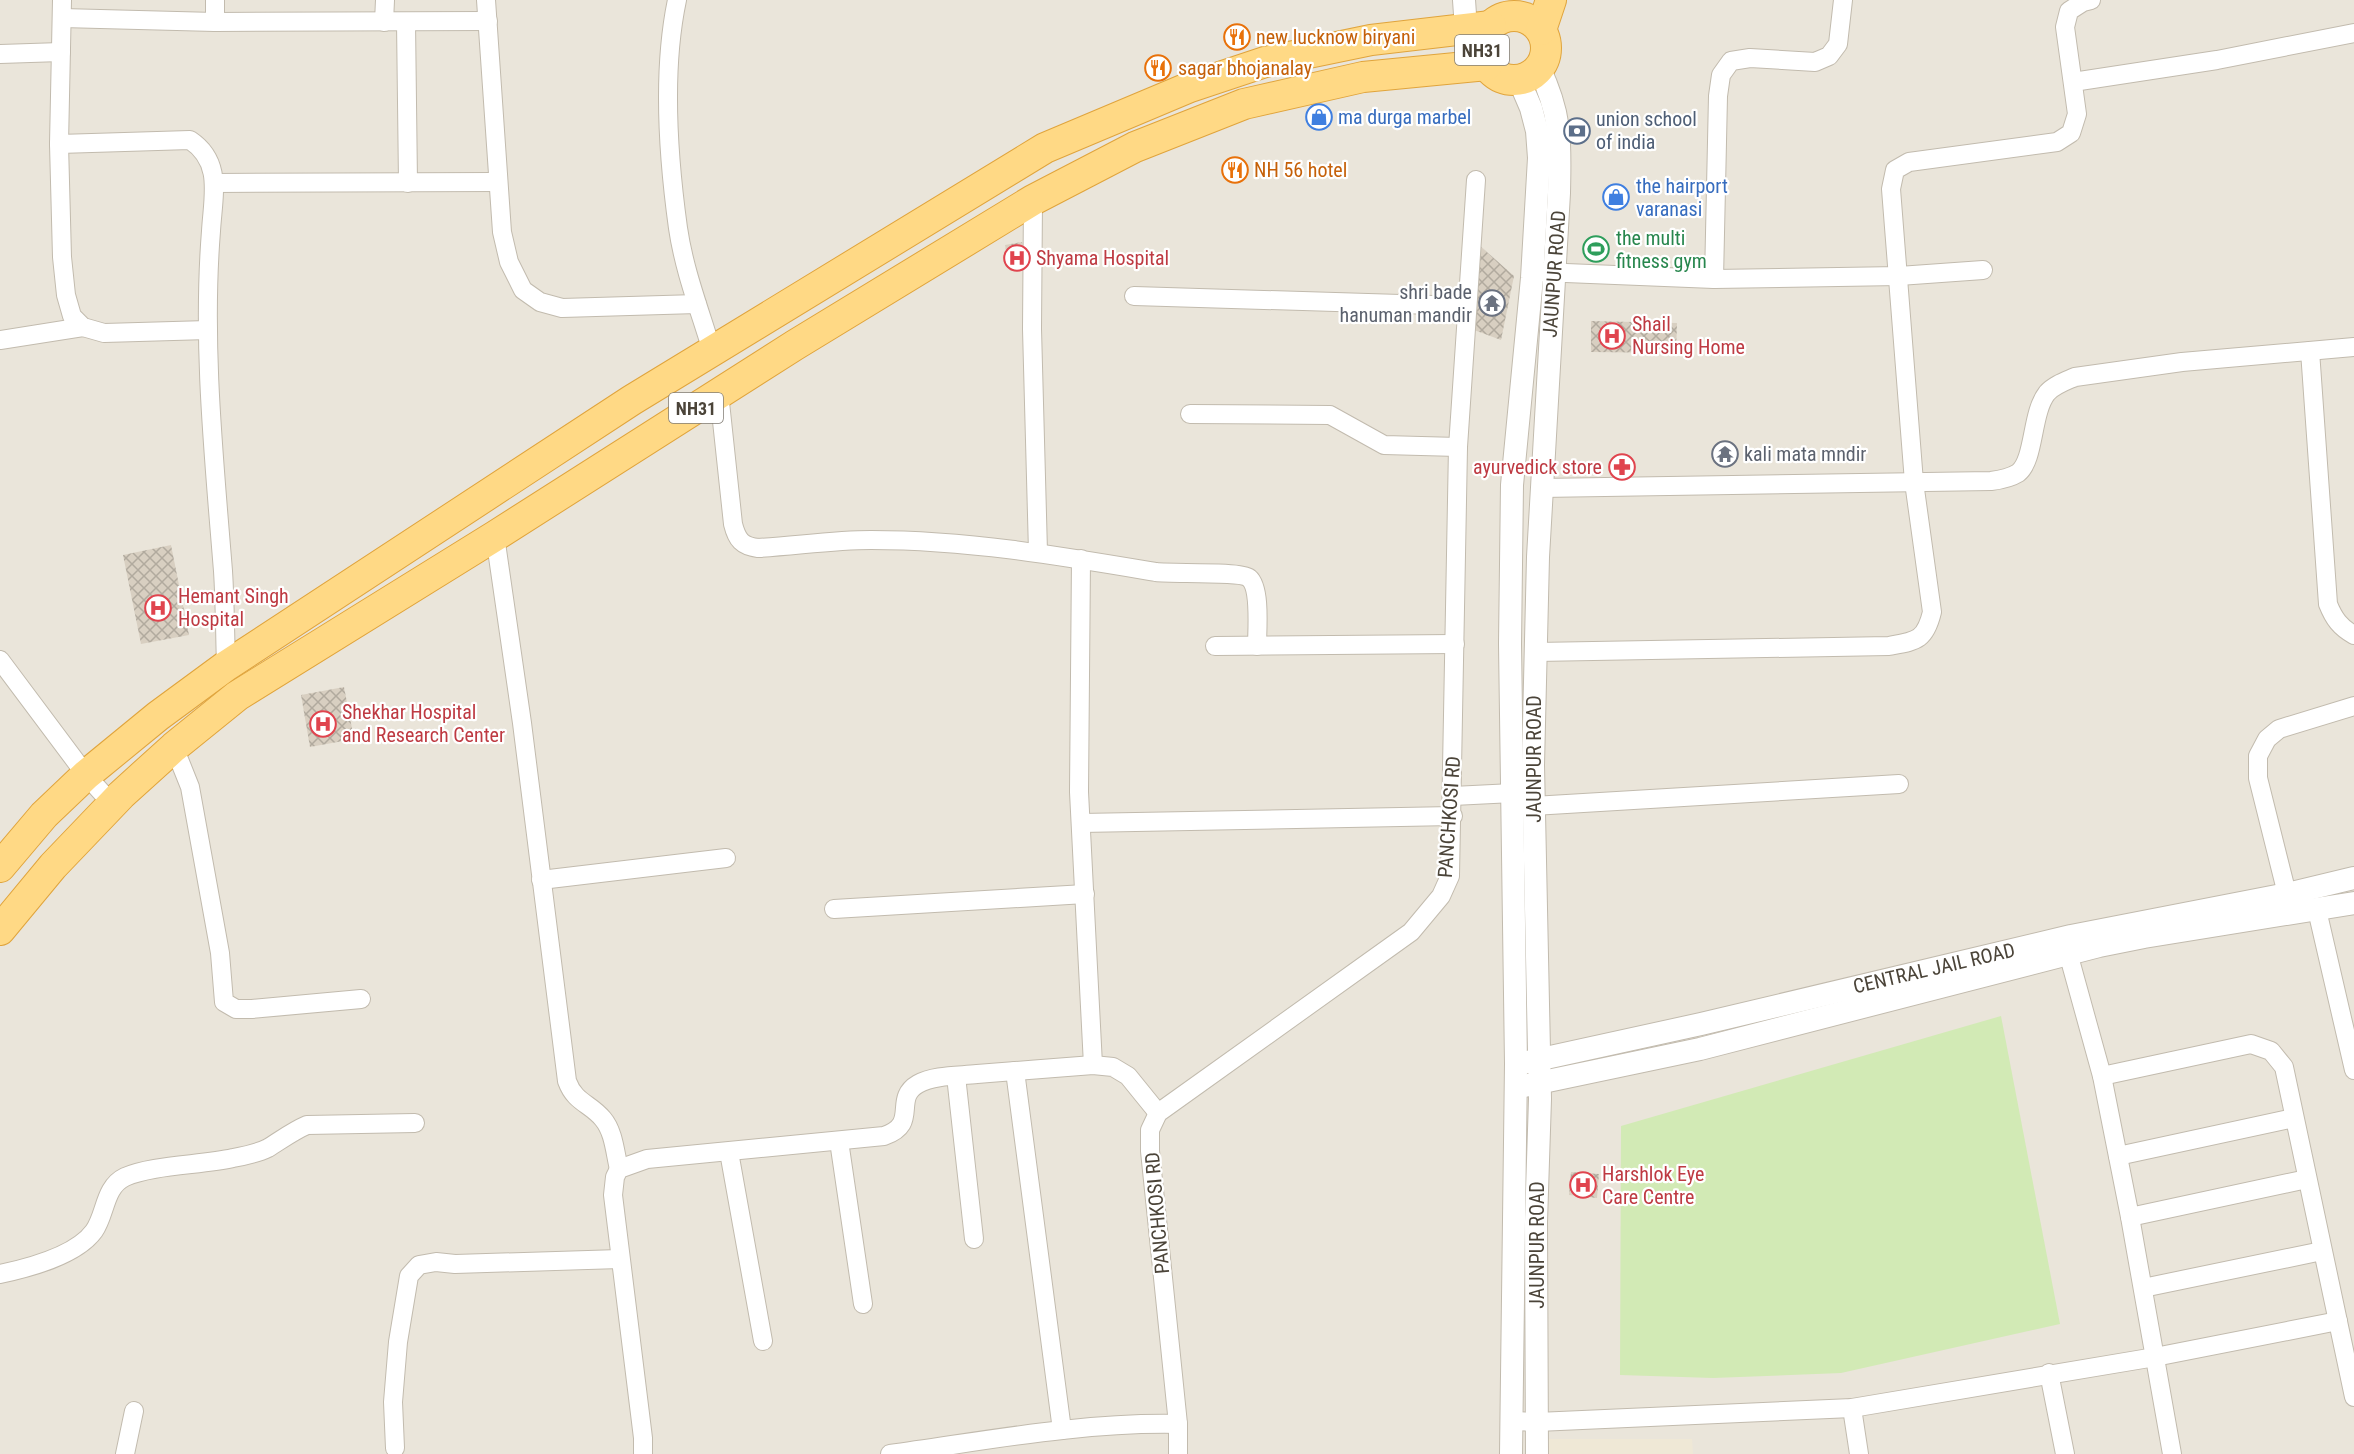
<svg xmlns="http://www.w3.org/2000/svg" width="2354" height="1454" viewBox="0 0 2354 1454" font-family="'Roboto Condensed',sans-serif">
<defs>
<pattern id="building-cross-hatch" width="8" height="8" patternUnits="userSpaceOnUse" patternTransform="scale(1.5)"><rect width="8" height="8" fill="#d8cfc1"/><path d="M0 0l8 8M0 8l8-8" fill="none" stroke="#b1aa9e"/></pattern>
</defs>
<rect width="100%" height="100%" fill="#f6f3ec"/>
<!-- residential -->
<rect fill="#eae5da" x="0" y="0" width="2354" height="1454"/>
<!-- education -->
<path fill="#efe8d6" d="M1547 1439H1692L1693 1454H1547Z"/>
<!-- green -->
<path fill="#d2eab5" d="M2001 1016 2060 1324 1841 1373 1713 1378 1620 1375 1621 1126Z"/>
<!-- building -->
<g fill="url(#building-cross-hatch)">
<path d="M1022 242 1027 267 1010 271 1005 245Z"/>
<path d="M1479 245 1514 276 1501 340 1474 330Z"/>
<path d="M1591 321 1677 323 1676 353 1591 352Z"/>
<path d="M171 545 189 635 141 644 123 555Z"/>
<path d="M344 687 354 739 310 747 301 695Z"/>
<path d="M1571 1172 1599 1174 1597 1198 1569 1195Z"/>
</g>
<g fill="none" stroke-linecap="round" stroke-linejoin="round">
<!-- minor casing -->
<g stroke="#c2bbae" stroke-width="20">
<g id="minor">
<path d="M62 0 59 144 62 257 66 295 72 316 83 327 104 333 208 330"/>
<path d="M215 0V22"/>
<path d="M486 0 502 232 509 262 523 290 540 302 562 308 697 304"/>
<path d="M677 0C662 71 668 156 678 228 684 270 700 311 712 351"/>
<path d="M62 18 215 22 488 21"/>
<path d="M384 22 385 0"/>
<path d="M406 22 408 183"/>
<path d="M0 54 61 52"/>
<path d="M2073 82 2217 60 2354 33"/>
<path d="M59 144 190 140C223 162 213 196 211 231 202 344 214 458 223 571 225 602 225 634 226 666"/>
<path d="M215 183 498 182"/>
<path d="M1033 200 1032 329 1038 552"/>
<path d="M1541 272 1714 279 1899 276 1983 270"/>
<path d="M1714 279 1718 96 1721 75 1731 61 1750 58 1815 62 1829 56 1838 44 1843 0"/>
<path d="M1134 296 1466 306"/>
<path d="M0 340 83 327"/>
<path d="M2310 351 2328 604C2334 619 2340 627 2354 635"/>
<path d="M719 393 733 524C737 540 742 546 758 548 795 546 833 540 871 540 968 540 1061 556 1156 572 1173 574 1240 571 1249 578 1261 588 1257 631 1257 646"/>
<path d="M1190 414 1330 415 1384 445 1458 447"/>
<path d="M1541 488 1991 481C1999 480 2010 478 2018 473 2035 460 2031 413 2047 393 2054 385 2066 381 2075 377L2182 362 2354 347"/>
<path d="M495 536 522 723 567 1081C575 1103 590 1103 603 1119 614 1132 615 1153 619 1169"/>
<path d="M1081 559 1079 792 1093 1065"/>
<path d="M1215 646 1455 644"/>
<path d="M1536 652 1889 646C1916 641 1925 641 1932 612L1914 482 1891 189 1895 170 1909 162 2057 142 2071 133 2077 114 2065 27 2069 11 2083 2 2091 0"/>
<path d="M0 660 86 775 112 804"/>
<path d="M174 747 190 787 220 953 224 1002 236 1009H252L361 999"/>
<path d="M1453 796 1513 793"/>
<path d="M1533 806 1899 784"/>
<path d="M1081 823 1453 816"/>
<path d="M541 880 726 858"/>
<path d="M2287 894 2258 778V756L2267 739 2279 729 2354 706"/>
<path d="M834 909 1085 894"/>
<path d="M2317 910 2354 1070"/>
<path d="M2065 942 2102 1076 2130 1217 2172 1454"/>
<path d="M1015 1071 1062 1430"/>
<path d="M956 1076 974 1239"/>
<path d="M2102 1076 2251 1044 2271 1051 2284 1067 2354 1397"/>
<path d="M839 1141 863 1304"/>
<path d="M729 1152 763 1341"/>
<path d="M2118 1156 2294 1118"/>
<path d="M2130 1217 2307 1179"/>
<path d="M0 1274C28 1268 76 1256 94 1231 106 1214 104 1187 125 1177 151 1165 203 1165 233 1158 244 1156 258 1153 268 1148 281 1140 293 1131 307 1125L415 1123"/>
<path d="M2143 1288 2322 1251"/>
<path d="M2049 1373 2065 1454"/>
<path d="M1852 1408 1859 1454"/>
<path d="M1512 1421 1537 1422 1852 1408 2155 1357 2338 1321"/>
<path d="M395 1448 393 1402 398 1342 409 1276 419 1265 436 1262 455 1264 620 1259"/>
<path d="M125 1454 134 1411"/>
<path d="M643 1454V1438L613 1195 615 1177 619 1169 647 1159 884 1136C920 1124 892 1099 918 1084 934 1075 959 1076 977 1074 1016 1071 1054 1068 1093 1065L1113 1067 1128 1076 1158 1113"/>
<path d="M890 1454C985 1441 1081 1422 1178 1424"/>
<path d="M1178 1454V1424L1150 1151V1130L1158 1113 1411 932 1441 896 1450 876 1458 447 1476 180"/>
</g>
</g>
<!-- tertiary casing -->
<g stroke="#c2bbae" stroke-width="24">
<g id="tertiary">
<path d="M1464 0 1466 29"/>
<path d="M1523 1063 1701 1024 2071 936 2287 894 2354 878"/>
<path d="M1524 1086 1700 1049 2099 946 2144 937 2354 903"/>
<path d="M1511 1454 1516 1064 1510 644 1512 485 1532 278 1539 158 1537 131 1531 108 1519 80"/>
<path d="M1537 1454 1536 1222 1540 1099 1533 765 1538 557 1559 193C1560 142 1562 116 1539 68"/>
</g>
</g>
<!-- trunk casing -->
<g stroke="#e0a43c" stroke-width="32">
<g id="trunk">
<circle cx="1514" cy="48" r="32"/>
<path d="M1541 30 1551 0"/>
<path d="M0 867 44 815 86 775 158 716 226 666 632 400 1045 148 1190 87 1265 62 1371 40 1491 26"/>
<path d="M0 930 53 866 121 795 174 747 237 696 495 536 795 345 1033 200 1135 147 1244 104 1363 77 1487 65"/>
</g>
</g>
<!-- minor -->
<use href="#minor" stroke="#fff" stroke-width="18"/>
<!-- tertiary -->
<use href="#tertiary" stroke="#fff" stroke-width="22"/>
<!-- trunk -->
<use href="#trunk" stroke="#ffd985" stroke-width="30"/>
</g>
<!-- icons -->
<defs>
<g id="restaurant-ring" transform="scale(1.35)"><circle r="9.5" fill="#fff" stroke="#e8710a" stroke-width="1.5"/><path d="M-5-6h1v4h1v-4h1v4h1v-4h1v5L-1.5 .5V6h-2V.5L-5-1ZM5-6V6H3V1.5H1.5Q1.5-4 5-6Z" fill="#e8710a"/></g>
<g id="shop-ring" transform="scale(1.35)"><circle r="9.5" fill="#fff" stroke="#3f7fe0" stroke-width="1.5"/><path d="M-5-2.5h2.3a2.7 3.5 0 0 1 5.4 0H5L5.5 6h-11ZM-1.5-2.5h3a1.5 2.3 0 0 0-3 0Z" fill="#3f7fe0"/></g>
<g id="bank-ring" transform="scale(1.35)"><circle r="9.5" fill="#fff" stroke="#5c6f8a" stroke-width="1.5"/><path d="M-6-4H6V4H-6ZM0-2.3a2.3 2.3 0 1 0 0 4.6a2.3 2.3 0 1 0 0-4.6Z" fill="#5c6f8a"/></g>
<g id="stadium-ring" transform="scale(1.35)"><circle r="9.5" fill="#fff" stroke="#2e9e5b" stroke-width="1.5"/><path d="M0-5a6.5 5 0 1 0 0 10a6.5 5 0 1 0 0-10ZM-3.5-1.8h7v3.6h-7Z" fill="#2e9e5b"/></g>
<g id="hospital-ring" transform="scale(1.35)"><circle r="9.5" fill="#fff" stroke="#e0444e" stroke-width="1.5"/><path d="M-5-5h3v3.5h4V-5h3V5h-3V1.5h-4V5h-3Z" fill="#e0444e"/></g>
<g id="temple-ring" transform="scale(1.35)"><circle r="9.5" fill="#fff" stroke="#6b7280" stroke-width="1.5"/><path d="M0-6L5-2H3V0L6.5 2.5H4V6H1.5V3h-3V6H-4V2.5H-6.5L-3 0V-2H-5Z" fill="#6b7280"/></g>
<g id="pharmacy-ring" transform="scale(1.35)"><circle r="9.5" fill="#fff" stroke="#e0444e" stroke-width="1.5"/><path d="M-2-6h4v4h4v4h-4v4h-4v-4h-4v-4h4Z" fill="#e0444e"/></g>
</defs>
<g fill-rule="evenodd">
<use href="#restaurant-ring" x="1237" y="37"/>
<use href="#restaurant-ring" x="1158" y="68"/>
<use href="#shop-ring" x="1319" y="117"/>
<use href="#bank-ring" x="1577" y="131"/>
<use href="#restaurant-ring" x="1235" y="170"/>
<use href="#shop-ring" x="1616" y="197"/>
<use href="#stadium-ring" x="1596" y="249"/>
<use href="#hospital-ring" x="1017" y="258"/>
<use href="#temple-ring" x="1492" y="303"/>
<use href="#hospital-ring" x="1612" y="336"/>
<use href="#temple-ring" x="1725" y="454"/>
<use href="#pharmacy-ring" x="1622" y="467"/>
<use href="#hospital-ring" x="158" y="608"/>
<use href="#hospital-ring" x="323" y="724"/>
<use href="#hospital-ring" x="1583" y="1185"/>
</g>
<g text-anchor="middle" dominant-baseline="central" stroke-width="4.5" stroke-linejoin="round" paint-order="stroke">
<!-- shield labels -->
<g fill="#fff" stroke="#817c74" stroke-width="1.5">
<rect x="1455" y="35" width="54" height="30" rx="4.5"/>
<rect x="669" y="393" width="54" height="30" rx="4.5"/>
</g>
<g font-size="18" font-weight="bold" fill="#4b4439">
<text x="1482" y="50">NH31</text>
<text x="696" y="408">NH31</text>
</g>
<!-- food labels -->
<g font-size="20" fill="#c56008" stroke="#fff" text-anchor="start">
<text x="1256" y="37">new lucknow biryani</text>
<text x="1178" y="68">sagar bhojanalay</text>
<text x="1254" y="170">NH 56 hotel</text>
</g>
<!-- shop labels -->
<g font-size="20" fill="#366cbe" stroke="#fff" text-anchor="start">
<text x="1338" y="117">ma durga marbel</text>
<text x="1636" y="186">the hairport<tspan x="1636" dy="23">varanasi</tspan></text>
</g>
<!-- service labels -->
<g font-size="20" fill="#4e5e75" stroke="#fff" text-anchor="start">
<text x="1596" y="119">union school<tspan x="1596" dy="23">of india</tspan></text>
</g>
<!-- leisure labels -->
<g font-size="20" fill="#27864d" stroke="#fff" text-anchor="start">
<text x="1616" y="238">the multi<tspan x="1616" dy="23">fitness gym</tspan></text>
</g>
<!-- health labels -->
<g font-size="20" fill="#be3a42" stroke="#fff" text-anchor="start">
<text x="1036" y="258">Shyama Hospital</text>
<text x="1632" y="324">Shail<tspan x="1632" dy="23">Nursing Home</tspan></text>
<text x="1602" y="467" text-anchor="end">ayurvedick store</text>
<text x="178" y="596">Hemant Singh<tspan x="178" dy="23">Hospital</tspan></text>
<text x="342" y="712">Shekhar Hospital<tspan x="342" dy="23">and Research Center</tspan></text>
<text x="1602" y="1174">Harshlok Eye<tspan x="1602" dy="23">Care Centre</tspan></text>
</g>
<!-- street labels -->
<g font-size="20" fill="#4b4439" stroke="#fff">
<text transform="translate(1554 274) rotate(-86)">JAUNPUR ROAD</text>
<text transform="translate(1534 759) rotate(-90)">JAUNPUR ROAD</text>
<text transform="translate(1449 817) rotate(-86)">PANCHKOSI RD</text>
<text transform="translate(1934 968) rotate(-13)">CENTRAL JAIL ROAD</text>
<text transform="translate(1157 1213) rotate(-95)">PANCHKOSI RD</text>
<text transform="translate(1537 1245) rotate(-90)">JAUNPUR ROAD</text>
</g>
<!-- worship labels -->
<g font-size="20" fill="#5b616d" stroke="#fff" text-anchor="end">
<text x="1472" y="292">shri bade<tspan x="1472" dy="23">hanuman mandir</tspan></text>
<text x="1744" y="454" text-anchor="start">kali mata mndir</text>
</g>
</g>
</svg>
